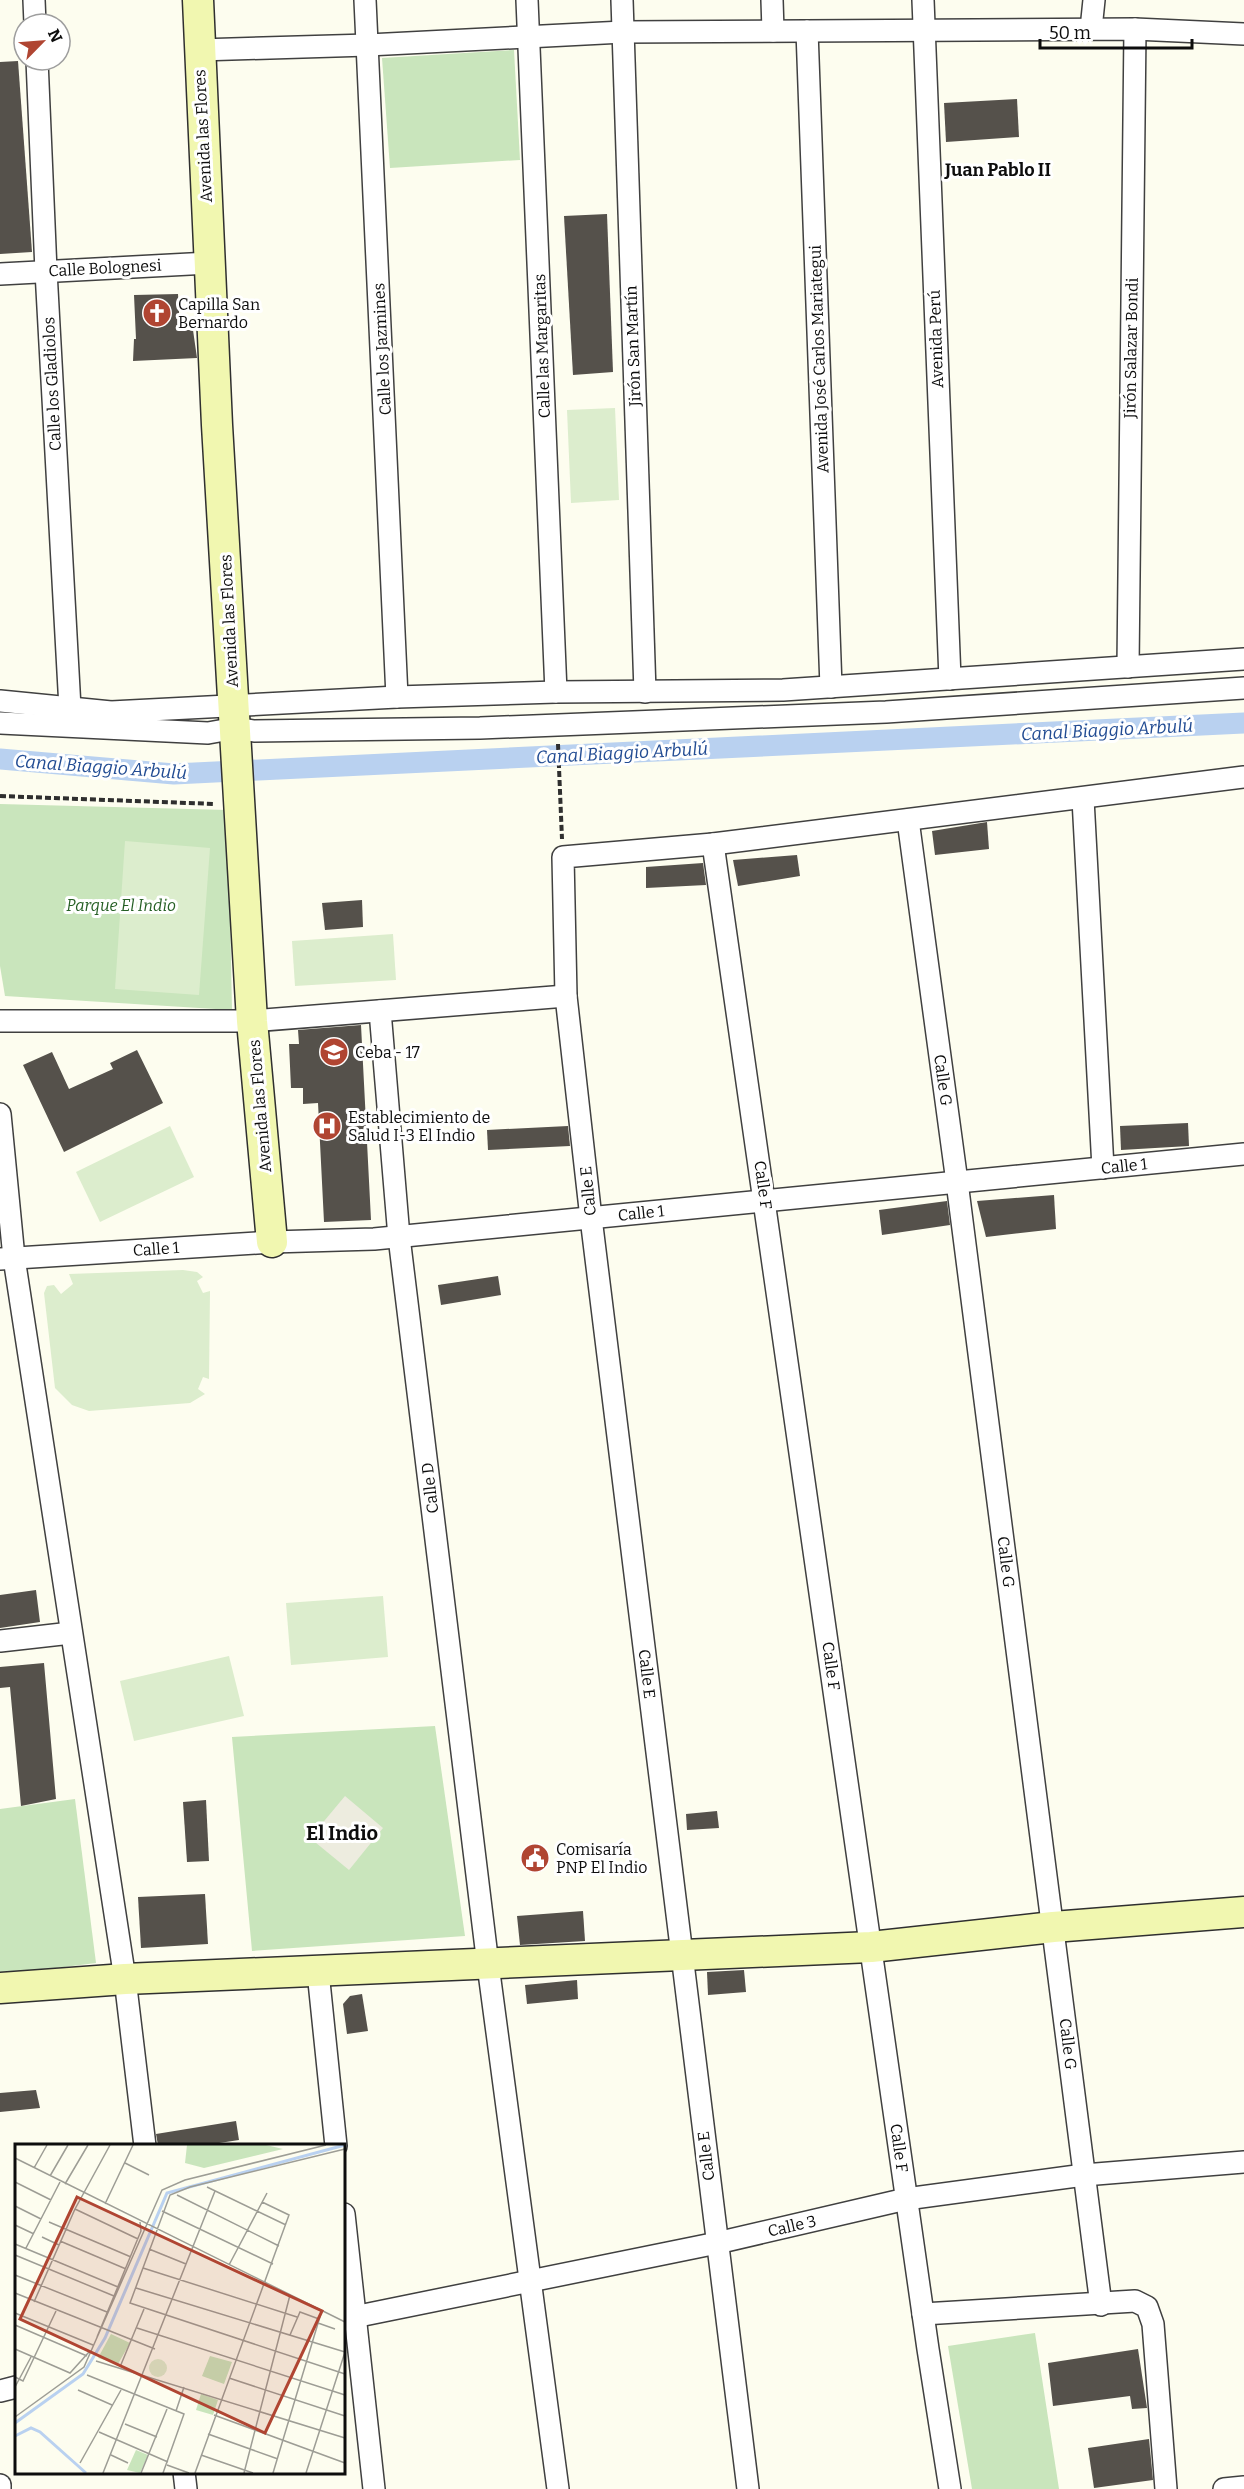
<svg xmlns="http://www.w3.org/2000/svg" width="1244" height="2489" viewBox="0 0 1244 2489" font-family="Bitter,serif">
<rect width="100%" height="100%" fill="#fdfdef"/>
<!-- green -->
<g fill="#c9e5bc">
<path d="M514 50 520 160 390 168 382 58Z"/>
<path d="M0 804 228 810 232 1010 5 996 0 966Z"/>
<path d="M435 1726 465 1936 252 1951 232 1737Z"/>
<path d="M75 1799 96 1963 0 1975V1809Z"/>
<path d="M1035 2333 1059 2489H972L948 2346Z"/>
</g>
<!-- pitch -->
<g fill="#dcedcd">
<path d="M615 408 619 500 571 503 567 410Z"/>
<path d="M125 841 210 848 199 995 115 989Z"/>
<path d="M393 934 396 980 295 986 292 941Z"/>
<path d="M170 1126 194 1177 100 1222 76 1172Z"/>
<path d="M183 1270 197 1272 203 1277 197 1281 203 1293 210 1291 209 1379 203 1377 198 1389 205 1394 190 1403 89 1411 72 1405 55 1388 44 1293 47 1286 54 1285 61 1294 73 1284 69 1274Z"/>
<path d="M383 1596 388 1657 291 1665 286 1603Z"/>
<path d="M229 1656 244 1716 134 1741 120 1681Z"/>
</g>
<!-- plaza -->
<path fill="#edecdf" d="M345 1796 383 1828 349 1870 310 1838Z"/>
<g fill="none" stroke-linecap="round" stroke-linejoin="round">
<!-- canal -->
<path stroke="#b9d1f0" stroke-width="21" d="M0 759 174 774 1244 723"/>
</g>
<!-- building -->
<g fill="#55514b">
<path d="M18 61 32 252 0 254V62Z"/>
<path d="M1017 99 1019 137 946 142 944 103Z"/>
<path d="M607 214 613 372 573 375 564 216Z"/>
<path d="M178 294 180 330H193L197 358 133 361 134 339H136L134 295Z"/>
<path d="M987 822 989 849 935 855 932 831Z"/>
<path d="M797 855 800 876 738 886 733 860Z"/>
<path d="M703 863 706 885 646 888V867Z"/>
<path d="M362 900 363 927 325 930 322 903Z"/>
<path d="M361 1025 371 1220 324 1222 318 1103 303 1104V1088H291L289 1044H299L298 1030Z"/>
<path d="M137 1050 163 1103 64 1152 23 1065 52 1052 69 1089 113 1069 110 1063Z"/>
<path d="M1188 1123 1189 1146 1121 1150 1120 1126Z"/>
<path d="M568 1126 570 1146 488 1150 487 1130Z"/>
<path d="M1054 1195 1056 1229 986 1237 977 1201Z"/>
<path d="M947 1201 950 1225 882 1235 879 1210Z"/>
<path d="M498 1276 501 1295 441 1305 438 1285Z"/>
<path d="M36 1590 40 1622 0 1628V1595Z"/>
<path d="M44 1663 56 1799 21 1806 10 1687 0 1688V1667Z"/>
<path d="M206 1800 209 1861 187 1862 183 1802Z"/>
<path d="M717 1811 719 1828 687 1830 686 1814Z"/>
<path d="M205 1894 208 1944 141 1948 138 1897Z"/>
<path d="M583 1911 585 1941 520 1945 517 1916Z"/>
<path d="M744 1970 746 1992 708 1995 707 1972Z"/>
<path d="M577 1980 578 1999 527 2004 525 1985Z"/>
<path d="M362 1994 368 2031 347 2034 343 2004 350 1996Z"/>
<path d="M36 2090 40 2108 0 2112V2093Z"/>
<path d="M236 2121 239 2140 206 2145H158L156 2134Z"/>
<path d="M1138 2349 1147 2408 1132 2409 1130 2396 1053 2406 1048 2363Z"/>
<path d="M1149 2439 1153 2480 1094 2488 1088 2448Z"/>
</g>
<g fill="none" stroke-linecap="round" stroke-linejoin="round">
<!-- street casing -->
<g stroke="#404040" stroke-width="24">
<g id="street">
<path d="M34 0 35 24"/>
<path d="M365 0 397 697"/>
<path d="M527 0 556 692"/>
<path d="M622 0 645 692"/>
<path d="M772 0 773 31"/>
<path d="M923 0 950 679"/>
<path d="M1091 29 1094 0"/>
<path d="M807 31 831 687"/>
<path d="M199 50 368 45 623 32 1135 29 1244 34"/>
<path d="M37 60 46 271 70 708"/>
<path d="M0 274 209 263"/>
<path d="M1128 667 1135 29"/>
<path d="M0 701 111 712 397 697 556 692 783 690 1244 659"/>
<path d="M0 723 208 733 236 728 254 731 480 728 886 712 1244 688"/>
<path d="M1083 799 1103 1168"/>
<path d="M908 820 957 1182 1101 2305"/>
<path d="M713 844 928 2349 950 2489"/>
<path d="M380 1011 399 1237 488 1965 558 2489"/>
<path d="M0 1021H252L566 996"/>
<path d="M0 1114 14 1258 125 1979 145 2146"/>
<path d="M0 1259 272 1242 374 1239 1244 1154"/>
<path d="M0 1641 71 1633"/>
<path d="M318 1972 336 2146"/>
<path d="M344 2214 374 2489"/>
<path d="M923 2314 1135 2301 1147 2307 1153 2324 1166 2489"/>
<path d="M344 2319 717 2243 906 2199 1084 2175 1244 2162"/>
<path d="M0 2391 16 2387"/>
<path d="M184 2472 186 2489"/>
<path d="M0 2485V2489"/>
<path d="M748 2489 591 1218 566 996 563 857 713 844 1244 777"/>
<path d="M1224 2489 1244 2487"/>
</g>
</g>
<!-- secondary casing -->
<g stroke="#2f2f2f" stroke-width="33">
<g id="secondary">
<path d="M198 0 217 425 252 1021 272 1242"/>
<path d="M0 1988 125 1979 871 1947 1053 1927 1244 1912"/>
</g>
</g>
<!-- path -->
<g stroke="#2f2f2f" stroke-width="4" stroke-dasharray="6 3" stroke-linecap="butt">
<path d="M558 744 562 839"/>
<path d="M0 796 215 804"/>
</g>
<!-- street -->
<use href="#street" stroke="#fff" stroke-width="21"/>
<!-- secondary -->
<use href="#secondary" stroke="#f1f7b0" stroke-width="30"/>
</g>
<!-- icons -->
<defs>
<g id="church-disc" transform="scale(1.5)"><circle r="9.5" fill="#b04532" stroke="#fff"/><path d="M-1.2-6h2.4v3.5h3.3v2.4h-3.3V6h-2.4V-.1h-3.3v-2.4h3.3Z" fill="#fff"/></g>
<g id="school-disc" transform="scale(1.5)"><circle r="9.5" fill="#b04532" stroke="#fff"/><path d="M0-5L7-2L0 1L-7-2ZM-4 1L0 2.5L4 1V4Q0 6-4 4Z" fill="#fff"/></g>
<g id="hospital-disc" transform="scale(1.5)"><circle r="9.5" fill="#b04532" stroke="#fff"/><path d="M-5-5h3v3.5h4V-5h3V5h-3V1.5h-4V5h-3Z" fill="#fff"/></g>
<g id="civic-disc" transform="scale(1.5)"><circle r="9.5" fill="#b04532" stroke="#fff"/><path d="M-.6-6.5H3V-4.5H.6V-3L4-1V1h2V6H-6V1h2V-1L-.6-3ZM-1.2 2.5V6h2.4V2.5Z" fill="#fff"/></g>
</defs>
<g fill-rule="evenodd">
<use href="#church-disc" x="157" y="313"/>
<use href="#school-disc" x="334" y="1052"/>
<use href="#hospital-disc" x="327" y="1126"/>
<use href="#civic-disc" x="535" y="1858"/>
</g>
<g text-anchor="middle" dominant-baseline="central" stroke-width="6" stroke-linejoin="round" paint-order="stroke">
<!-- street labels -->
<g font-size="16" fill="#0d0d0d" stroke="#fff">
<text transform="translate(203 136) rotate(-93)">Avenida las Flores</text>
<text transform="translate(105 268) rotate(-3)">Calle Bolognesi</text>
<text transform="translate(936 339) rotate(-92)">Avenida Perú</text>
<text transform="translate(542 346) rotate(-92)">Calle las Margaritas</text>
<text transform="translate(633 346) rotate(-92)">Jirón San Martín</text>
<text transform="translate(1131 348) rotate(-89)">Jirón Salazar Bondi</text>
<text transform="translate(382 349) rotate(-93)">Calle los Jazmines</text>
<text transform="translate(819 359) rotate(-92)">Avenida José Carlos Mariategui</text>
<text transform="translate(52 384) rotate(-93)">Calle los Gladiolos</text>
<text transform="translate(229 621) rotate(-93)">Avenida las Flores</text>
<text transform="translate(943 1080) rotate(82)">Calle G</text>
<text transform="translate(260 1106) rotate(-95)">Avenida las Flores</text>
<text transform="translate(1124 1166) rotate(-6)">Calle 1</text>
<text transform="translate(763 1185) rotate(82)">Calle F</text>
<text transform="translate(588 1191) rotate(-96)">Calle E</text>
<text transform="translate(641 1213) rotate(-6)">Calle 1</text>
<text transform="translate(156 1249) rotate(-4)">Calle 1</text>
<text transform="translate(430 1488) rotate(-97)">Calle D</text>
<text transform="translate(1006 1562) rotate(83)">Calle G</text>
<text transform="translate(831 1666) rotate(82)">Calle F</text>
<text transform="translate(647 1674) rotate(83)">Calle E</text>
<text transform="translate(1068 2044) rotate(83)">Calle G</text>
<text transform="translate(899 2148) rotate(82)">Calle F</text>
<text transform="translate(706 2156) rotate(-97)">Calle E</text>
<text transform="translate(792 2226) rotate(-13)">Calle 3</text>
</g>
<!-- poi labels -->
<g font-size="16" fill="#0d0d0d" stroke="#fff" text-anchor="start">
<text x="178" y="304">Capilla San<tspan x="178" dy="18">Bernardo</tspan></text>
<text x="355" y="1052">Ceba - 17</text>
<text x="348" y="1117">Establecimiento de<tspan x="348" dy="18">Salud I-3 El Indio</tspan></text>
<text x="556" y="1849">Comisaría<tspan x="556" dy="18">PNP El Indio</tspan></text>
</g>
<!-- park labels -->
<g font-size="16" font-style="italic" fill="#255f24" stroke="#fff">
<text x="121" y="905">Parque El Indio</text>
</g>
<!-- neighbourhood labels -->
<g font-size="18" font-weight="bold" fill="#0d0d0d" stroke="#fff">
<text x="998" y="170">Juan Pablo II</text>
</g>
<!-- water labels -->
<g font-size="18" font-style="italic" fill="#224c93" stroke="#fff">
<text transform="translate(1107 730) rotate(-3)">Canal Biaggio Arbulú</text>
<text transform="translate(622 753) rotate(-3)">Canal Biaggio Arbulú</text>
<text transform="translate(101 767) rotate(4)">Canal Biaggio Arbulú</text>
</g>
<!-- quarter labels -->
<g font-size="20" font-weight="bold" fill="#0d0d0d" stroke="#fff">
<text x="342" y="1833">El Indio</text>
</g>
</g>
<!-- overview -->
<g transform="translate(15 2144)">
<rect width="330" height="330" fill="#fdfdef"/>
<path d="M172 1H251L268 5 189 24 170 19ZM96 190 115 199 103 220 83 214ZM195 212 217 218 209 240 187 232ZM186 250 203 256 198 271 181 266ZM121 306 133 311 125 329 112 326Z" fill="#c9e5bc"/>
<path d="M134 224a9 9 0 1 1 18 0a9 9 0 1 1-18 0Z" fill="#dcedcd"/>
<path fill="none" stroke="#b9d1f0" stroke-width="3" d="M0 279 68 230 90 194 152 49 330 1M0 292 16 284 25 288 71 329"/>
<path fill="none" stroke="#9d9d95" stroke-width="1.5" d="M330 5 175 43 155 51 115 159 330 230M0 14 330 178M110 19 134 31M19 24 32 1M35 32 53 1M0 38 36 56M50 40 73 1M192 43 271 81M162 51 264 102M90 60 118 1M0 62 26 75M60 65 123 95M147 67 258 120M34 78 116 113M0 81 19 90M27 93 44 101M45 97 111 125M0 100 103 143M11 104 45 38M134 105 171 120M0 111 99 152M214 121 252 49M128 124 282 173M0 131 92 168M121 144 330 208M0 149 140 205M19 158 60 65 95 1M0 169 78 201M303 179 320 185M0 181 72 212M122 184 330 251M275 191 285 168 304 175M82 193 126 87 125 78M0 205 55 229 74 208M81 217 330 294M105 223 129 165M72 231 169 270 148 329M0 233 8 237 41 167M214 234 330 272M0 243 16 213M63 246 97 261M161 267 169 243M199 271 330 319M0 273 69 223 147 46 170 36 311 1M110 280 142 293M84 288 153 318M193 290 263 315M96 311 113 319M186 311 238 329M65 319 106 246M152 321 174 329M88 329 200 47M126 329 152 265M180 329 274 71 247 58M229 329 275 151M258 329 307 166M291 329 330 208"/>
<path fill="#b04532" fill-opacity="0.15" stroke="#b04532" stroke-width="3" d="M62 53 307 167 250 289 5 175Z"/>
<rect width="330" height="330" fill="none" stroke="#0d0d0d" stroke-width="3"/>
</g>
<!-- north arrow -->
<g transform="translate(42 42) rotate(65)"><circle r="28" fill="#ffffff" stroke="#9e9e9e" stroke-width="1.5"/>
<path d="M0-4.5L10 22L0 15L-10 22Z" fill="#b04532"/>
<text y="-9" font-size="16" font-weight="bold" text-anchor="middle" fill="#0d0d0d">N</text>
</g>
<!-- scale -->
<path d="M1040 39v9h152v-9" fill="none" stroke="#0d0d0d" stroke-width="3"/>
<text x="1049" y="39" font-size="18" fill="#0d0d0d" stroke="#ffffff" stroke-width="4.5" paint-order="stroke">50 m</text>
</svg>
